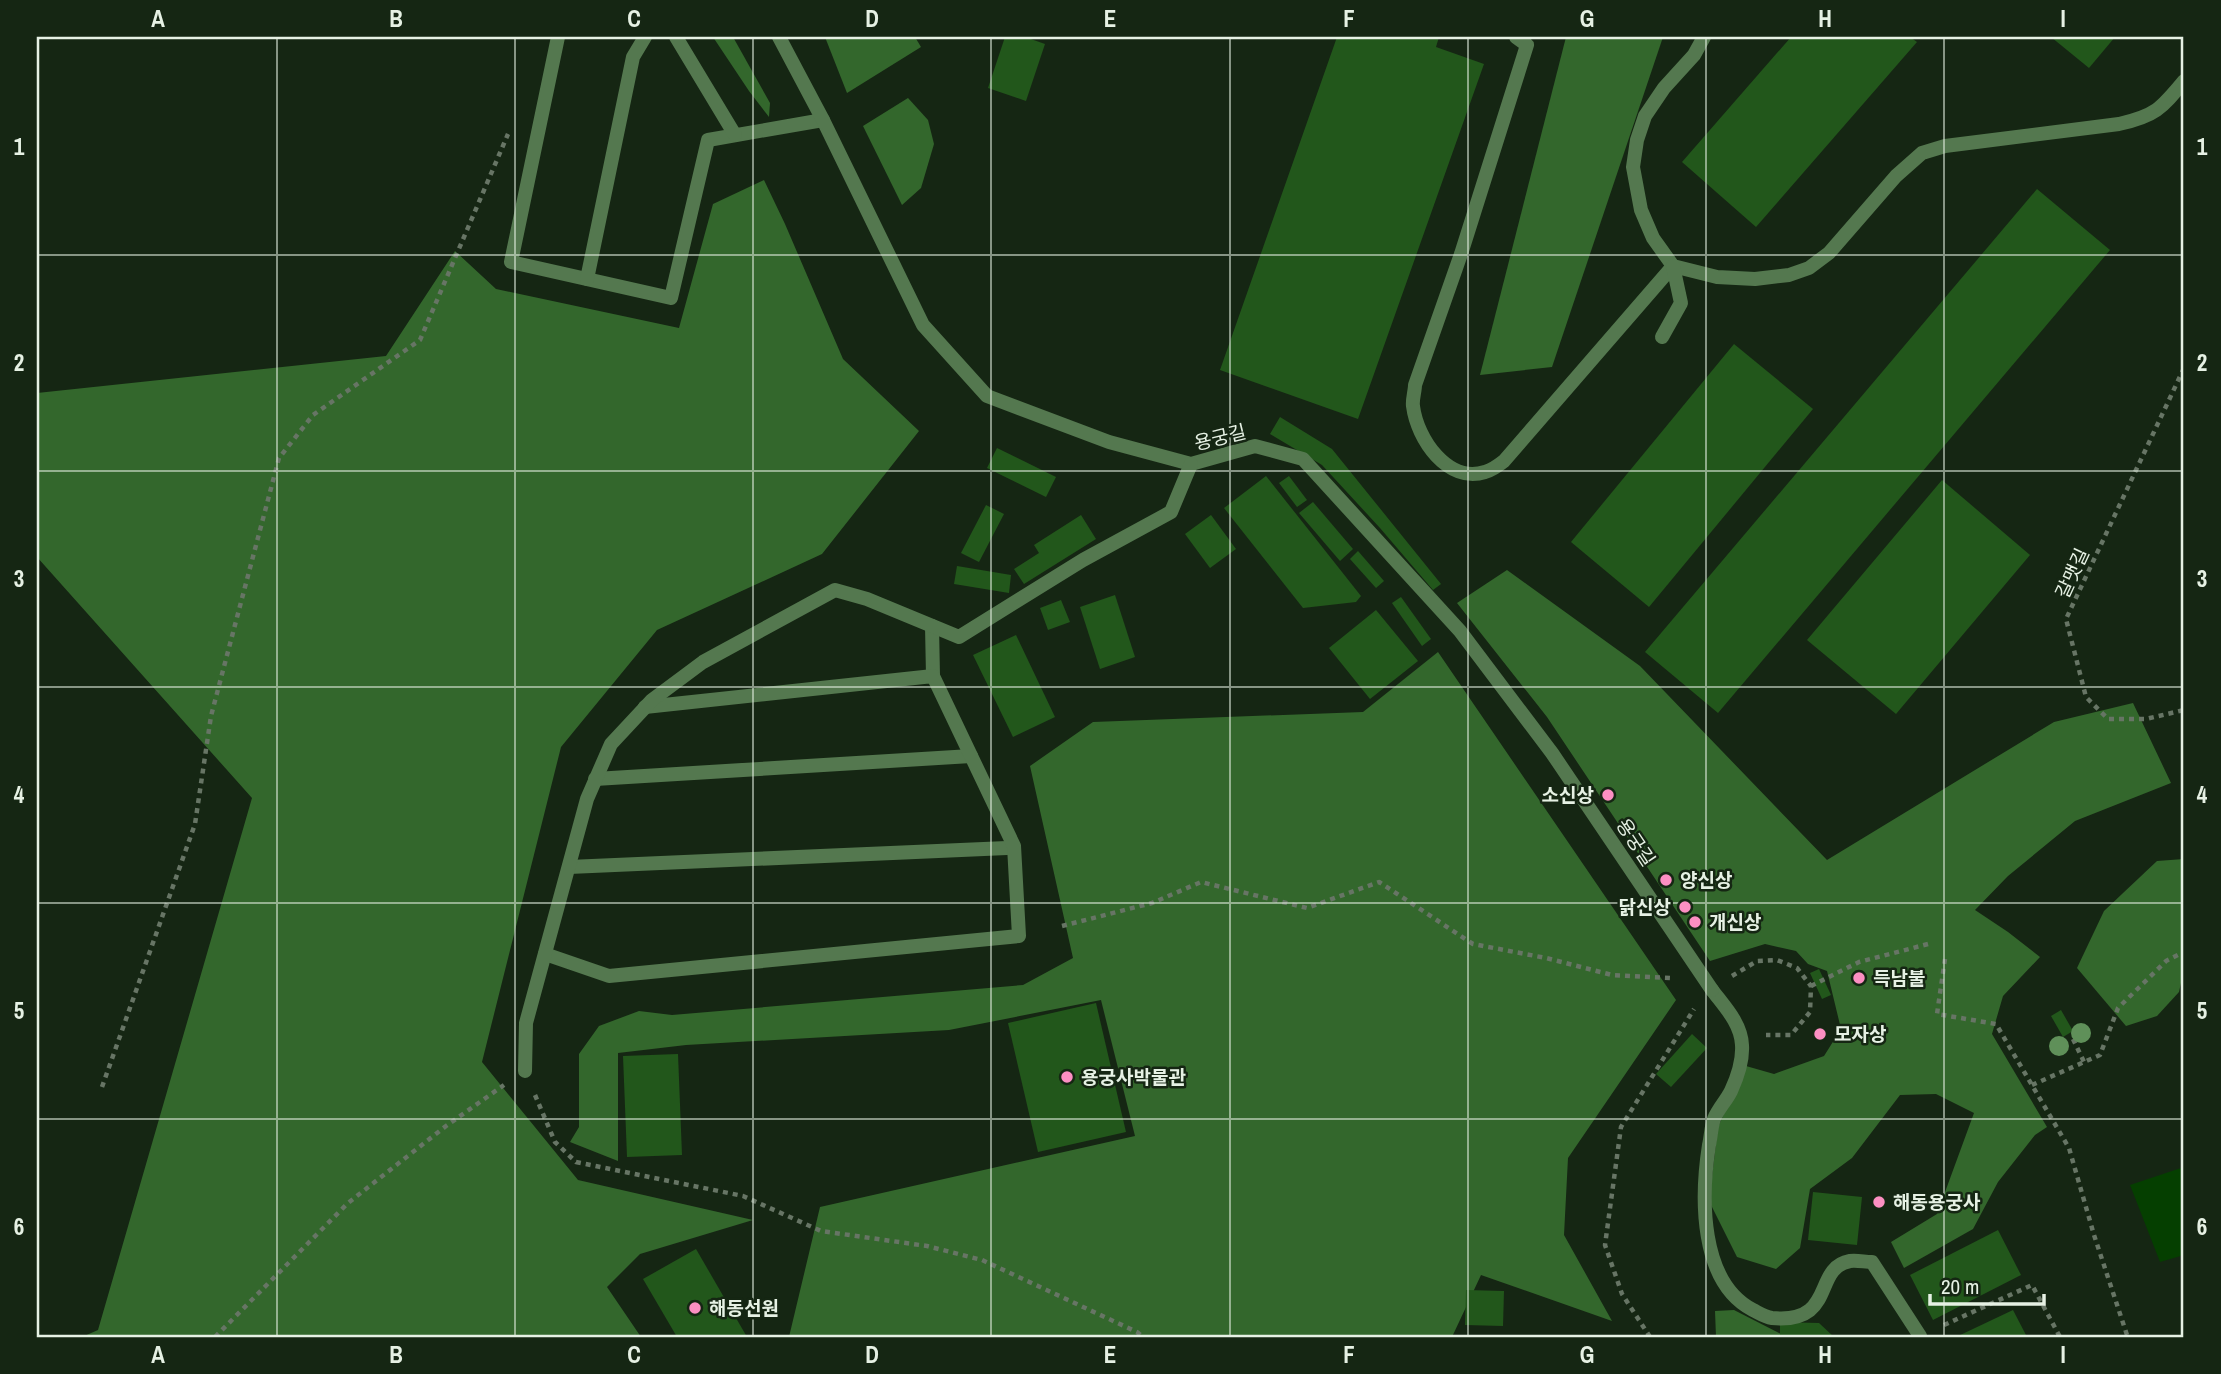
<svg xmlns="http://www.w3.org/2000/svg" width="2221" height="1374" viewBox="0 0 2221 1374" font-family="'Archivo Narrow','Noto Sans KR',sans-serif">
<rect width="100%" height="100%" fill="#152613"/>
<!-- forest -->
<g fill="#33672c">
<path d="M713 37H733L770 103 769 117 749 91Z"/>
<path d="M825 37H915L921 47 847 93Z"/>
<path d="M1566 37H1663L1552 367 1480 375Z"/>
<path d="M908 98 928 120 934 144 921 188 902 205 863 126Z"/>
<path d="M764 180 785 224 843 359 919 431 822 554 657 630 561 747 482 1062 578 1180 753 1220 640 1254 607 1287 641 1337H82L98 1330 252 798 37 557V393L386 356 455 251 496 289 679 328 713 204Z"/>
<path d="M1507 570 1640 666 1827 860 2054 722 2133 703 2171 783 2075 821 2008 876 1975 910 2008 932 2040 957 2003 996 1992 1034 2047 1127 2035 1135 1998 1182 1973 1229 1904 1268 1891 1242 1937 1214 1974 1113 1936 1094 1900 1095 1852 1158 1810 1189 1800 1248 1776 1269 1737 1257 1709 1201 1718 1127 1746 1066 1774 1074 1824 1056 1841 1029 1827 971 1808 964 1796 951 1765 944 1710 961 1547 717 1457 603Z"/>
<path d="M1438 652 1676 1000 1568 1158 1564 1235 1612 1321 1481 1275 1452 1337H789L820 1207 1135 1136 1101 1000 949 1030 686 1045 618 1053V1161L570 1142 579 1127V1054L599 1026 639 1011 672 1015 1023 985 1073 958 1030 766 1093 722 1363 712Z"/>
<path d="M2184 859V969L2179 992 2157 1016 2126 1026 2077 968 2104 911 2157 861Z"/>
<path d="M1734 1310 1787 1337H1716L1715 1311Z"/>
</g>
<!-- water -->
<path fill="#053f00" d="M2184 1167V1255L2160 1262 2130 1185Z"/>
<!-- building -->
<g fill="#22571b">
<path d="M1005 37H1025L1045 44 1026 101 988 88Z"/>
<path d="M1337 37H1439L1436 47 1484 64 1358 419 1220 370Z"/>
<path d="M1791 37H1910L1917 42 1756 227 1682 162Z"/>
<path d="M2051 37H2115L2089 68Z"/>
<path d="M2037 189 2110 250 1718 713 1645 652Z"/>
<path d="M1734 344 1813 409 1649 607 1571 542Z"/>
<path d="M1280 417 1332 449 1441 584 1433 590 1380 528 1322 465 1270 434Z"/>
<path d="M997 448 1056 477 1046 497 987 468Z"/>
<path d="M1266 476 1361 596 1356 602 1303 608 1224 508Z"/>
<path d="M1289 476 1307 500 1297 507 1279 483Z"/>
<path d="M1942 480 2030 555 1896 714 1807 640Z"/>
<path d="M1313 502 1353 549 1340 561 1299 513Z"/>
<path d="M986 505 1004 514 979 562 961 553Z"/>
<path d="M1081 515 1096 539 1024 584 1014 569 1039 553 1034 545Z"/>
<path d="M1211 515 1236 549 1210 568 1185 534Z"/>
<path d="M1358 551 1384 581 1376 588 1350 559Z"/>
<path d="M957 566 1011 575 1009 593 954 584Z"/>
<path d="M1115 595 1135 657 1100 669 1080 607Z"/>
<path d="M1401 597 1431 639 1422 646 1392 603Z"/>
<path d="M1061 600 1070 622 1048 630 1040 608Z"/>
<path d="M1376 610 1418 661 1370 699 1329 648Z"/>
<path d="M1016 635 1055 717 1013 737 973 655Z"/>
<path d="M1819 969 1831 995 1822 999 1810 973Z"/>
<path d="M1096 1003 1126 1132 1038 1152 1008 1023Z"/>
<path d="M2061 1010 2073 1031 2063 1037 2051 1016Z"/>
<path d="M1692 1034 1707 1048 1671 1087 1656 1074Z"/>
<path d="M678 1054 682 1155 627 1157 623 1056Z"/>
<path d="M1813 1192 1862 1197 1857 1245 1808 1240Z"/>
<path d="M1998 1230 2021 1275 1933 1320 1910 1275Z"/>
<path d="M696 1249 747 1337H677L643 1279Z"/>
<path d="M1466 1290 1504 1291 1503 1326 1465 1325Z"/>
<path d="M2013 1310 2027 1337H1956Z"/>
<path d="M1780 1322 1819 1323 1834 1337H1780Z"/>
</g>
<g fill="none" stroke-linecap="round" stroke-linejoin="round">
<!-- path -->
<g stroke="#677565" stroke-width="4.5" stroke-dasharray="5 5" stroke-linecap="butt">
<path d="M2184 368 2066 619 2086 697 2108 719H2146L2184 710"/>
<path d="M1062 926 1152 903 1201 882 1307 908 1379 882 1473 944 1546 958 1612 975 1671 978"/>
<path d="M1945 959 1937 1014 1996 1024 2069 1148 2094 1235 2127 1335"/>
<path d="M1732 976 1757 961 1777 960 1797 968 1811 986 1810 1012 1791 1035H1766"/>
<path d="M1811 986 1859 962 1932 943"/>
<path d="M2073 1039 2084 1062"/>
<path d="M2032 1085 2100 1055 2118 1008 2166 961 2184 952"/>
<path d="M102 1087 195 824 211 716 279 458 313 415 420 340 508 134"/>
<path d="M535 1095 555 1142 576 1162 743 1196 821 1231 927 1246 982 1260 1137 1332 1143 1337"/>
<path d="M1944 1325 2032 1285 2060 1337"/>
<path d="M215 1337 348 1203 446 1126 504 1085"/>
<path d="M1650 1337 1622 1294 1605 1245 1621 1127 1694 1009"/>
</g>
<!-- lane -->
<g stroke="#54784f" stroke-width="14">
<path d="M558 37 511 262 671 298 708 140 823 120"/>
<path d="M676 37 735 135"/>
<path d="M1516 37 1527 45 1461 254 1415 385C1415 391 1412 400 1413 406 1417 439 1448 484 1485 472 1492 470 1499 465 1504 461L1673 266"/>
<path d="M1704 37 1694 55 1664 88 1645 116 1637 140 1633 167 1641 210 1653 238 1673 266 1717 277 1755 279 1789 275 1809 268 1829 253 1896 176 1922 153 1945 146 2119 124C2155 116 2161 109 2184 81"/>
<path d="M587 279 633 57 645 37"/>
<path d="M1662 337 1681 303 1673 266"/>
<path d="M932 626 933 676"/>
<path d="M595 779 971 756"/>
<path d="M569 867 1007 848"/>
<path d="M545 954 609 976 1019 936 1014 846 933 676 645 707"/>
<path d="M1712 990C1724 1006 1741 1023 1742 1045 1743 1060 1737 1078 1731 1091 1726 1101 1718 1109 1714 1119 1711 1127 1711 1137 1709 1145 1701 1196 1699 1282 1753 1310 1759 1313 1765 1317 1772 1318 1837 1324 1812 1268 1850 1261 1857 1260 1865 1262 1872 1262L1920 1336"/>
</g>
<!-- street -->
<g stroke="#54784f" stroke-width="14">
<path d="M779 37 823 120 923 325 987 396 1109 442 1191 464 1255 446 1303 459 1460 631 1552 753 1712 990"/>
<path d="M525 1071 526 1023 587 799 611 744 652 700 703 662 835 590 867 599 959 637 1083 560 1171 512 1191 464"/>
</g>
</g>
<!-- trees -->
<g fill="#5f9059">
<circle cx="2081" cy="1033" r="10"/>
<circle cx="2059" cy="1046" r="10"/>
</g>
<!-- grid -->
<path fill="none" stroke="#e6f1e4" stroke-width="2" stroke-opacity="0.55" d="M277 37V1337M515 37V1337M753 37V1337M991 37V1337M1230 37V1337M1468 37V1337M1706 37V1337M1944 37V1337M37 255H2184M37 471H2184M37 687H2184M37 903H2184M37 1119H2184"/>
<!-- markers -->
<g fill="#fc8fc2" stroke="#152613" stroke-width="2.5">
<circle cx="1608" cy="795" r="7"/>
<circle cx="1666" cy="880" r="7"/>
<circle cx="1685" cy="907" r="7"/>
<circle cx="1695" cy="922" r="7"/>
<circle cx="1859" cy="978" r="7"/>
<circle cx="1820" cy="1034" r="7"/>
<circle cx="1067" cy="1077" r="7"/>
<circle cx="1879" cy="1202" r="7"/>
<circle cx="695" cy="1308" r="7"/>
</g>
<g text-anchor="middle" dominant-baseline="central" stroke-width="5" stroke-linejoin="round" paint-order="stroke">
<!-- street labels -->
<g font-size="19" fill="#e6f1e4" stroke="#152613">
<text transform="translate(1220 437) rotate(-14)">용궁길</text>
<text transform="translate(2072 573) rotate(-65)">갈맷길</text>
<text transform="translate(1636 842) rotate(56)">용궁길</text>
</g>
<!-- poi labels -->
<g font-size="19" font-weight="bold" fill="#e6f1e4" stroke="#152613" text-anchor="start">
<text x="1594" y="795" text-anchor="end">소신상</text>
<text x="1680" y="880">양신상</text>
<text x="1671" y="907" text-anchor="end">닭신상</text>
<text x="1709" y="922">개신상</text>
<text x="1873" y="978">득남불</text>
<text x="1834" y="1034">모자상</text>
<text x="1081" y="1077">용궁사박물관</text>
<text x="1893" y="1202">해동용궁사</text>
<text x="709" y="1308">해동선원</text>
</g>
</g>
<!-- border -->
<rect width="2221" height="1374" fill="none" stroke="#152613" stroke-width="77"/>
<!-- scale -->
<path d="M1930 1294v10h114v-10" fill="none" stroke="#e6f1e4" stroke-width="3.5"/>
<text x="1941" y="1294" font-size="21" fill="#e6f1e4" stroke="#152613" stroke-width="5" paint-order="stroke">20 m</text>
<rect x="38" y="38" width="2144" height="1298" fill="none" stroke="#e6f1e4" stroke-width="2.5"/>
<g font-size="23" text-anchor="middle" font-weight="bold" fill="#e6f1e4">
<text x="158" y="27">A</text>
<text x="396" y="27">B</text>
<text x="634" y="27">C</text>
<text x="872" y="27">D</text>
<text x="1110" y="27">E</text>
<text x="1349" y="27">F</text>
<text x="1587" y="27">G</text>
<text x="1825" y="27">H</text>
<text x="2063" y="27">I</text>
<text x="19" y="155">1</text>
<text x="2202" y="155">1</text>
<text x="19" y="371">2</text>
<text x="2202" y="371">2</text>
<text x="19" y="587">3</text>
<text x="2202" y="587">3</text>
<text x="19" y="803">4</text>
<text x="2202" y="803">4</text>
<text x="19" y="1019">5</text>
<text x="2202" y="1019">5</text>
<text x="19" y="1235">6</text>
<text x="2202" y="1235">6</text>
<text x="158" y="1363">A</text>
<text x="396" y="1363">B</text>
<text x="634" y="1363">C</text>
<text x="872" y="1363">D</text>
<text x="1110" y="1363">E</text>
<text x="1349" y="1363">F</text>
<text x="1587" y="1363">G</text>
<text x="1825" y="1363">H</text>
<text x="2063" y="1363">I</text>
</g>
</svg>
